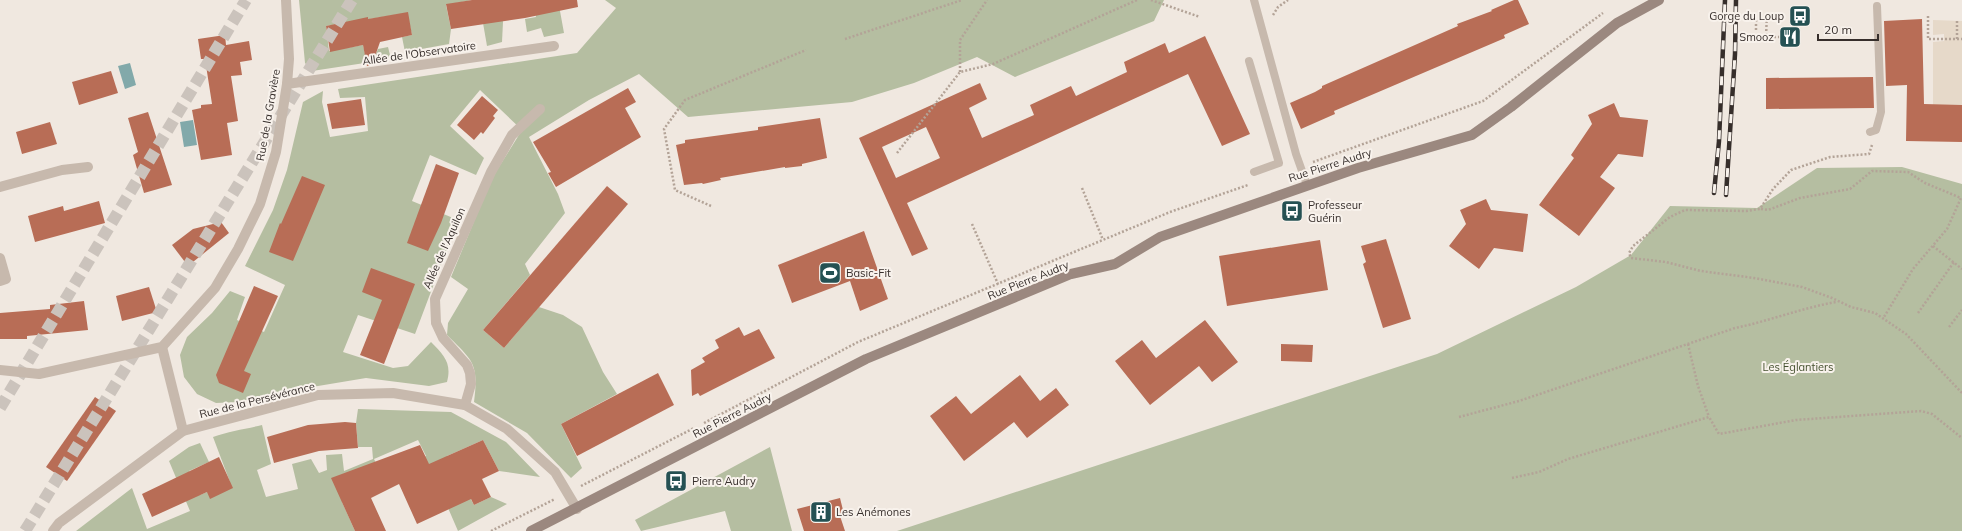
<svg xmlns="http://www.w3.org/2000/svg" width="1962" height="531" viewBox="0 0 1962 531" font-family="Mulish,sans-serif">
<rect width="100%" height="100%" fill="#f0e8e0"/>
<!-- green -->
<g fill="#b5bea1">
<path d="M299 0H472L446 5 451 29 449 44 405 52 402 37 412 35 407 13 326 26 329 51 363 45 366 58 375 56 378 49 388 47 391 59 312 71 305 63Z"/>
<path d="M479 0H499L503 22 502 42 487 46Z"/>
<path d="M533 0H558L564 33 544 37 541 28 527 32 525 19 536 17Z"/>
<path d="M605 0H1164L1154 21 1015 77 977 57 914 83 852 102 688 117 639 74 589 100 529 137 558 194 565 213 525 264 530 275 483 330 504 348 539 307 563 315 582 327 603 372 617 394 561 424 582 468 571 478 527 433 474 402C479 363 473 361 447 335L448 323 468 289 451 277 492 178 522 130 480 90 450 126 484 158 476 175 430 155 412 201 458 220 415 334 358 315 343 352 393 368 408 366 431 342C444 355 452 363 447 382L429 386 366 378 282 392 237 402 216 403 197 394 184 377 180 355 187 337 212 313 230 291 245 297 237 320 264 332 285 285 245 266 273 210 287 170 303 102 323 91 322 102 330 137 368 131 365 97 340 98 338 89 577 53 616 8Z"/>
<path d="M1902 167 1962 184V531H897L1437 354 1576 287 1631 255 1670 206 1757 208 1817 168Z"/>
<path d="M358 409 451 412 506 442 540 477 499 471 483 440 447 456 474 505 491 497 507 504 458 531 432 471 422 458 426 456 418 440 374 459 386 483 342 502 355 531H76L132 488 147 529 190 511 169 461 189 447 200 443 209 462 189 471 200 495 230 482 213 437C229 431 246 429 262 425L271 464 257 470 266 497 298 489 292 464 311 459 319 473 327 470 326 455 342 454 344 471 373 459 372 447H358L356 423Z"/>
<path d="M770 447 792 531H731L725 511 641 531 635 520Z"/>
</g>
<!-- plaza -->
<path fill="#e6d9c9" d="M1933 20 1962 21V105H1933V42L1944 41V34L1933 35Z"/>
<!-- water -->
<g fill="#82a9aa">
<path d="M130 63 136 85 125 89 118 66Z"/>
<path d="M193 120 197 145 184 147 180 122Z"/>
</g>
<!-- building -->
<g fill="#b86d56" fill-rule="evenodd">
<path d="M472 0H577L578 7 525 18 451 29 446 4Z"/>
<path d="M1514 0H1518L1529 24 1504 35 1505 38 1334 111 1335 114 1301 129 1290 103 1315 92 1322 88V86L1458 26 1457 24 1492 11 1491 10Z"/>
<path d="M408 12 412 35 380 42 372 65 367 66 363 45 330 52 326 26 368 17V19Z"/>
<path d="M1922 19 1924 104 1962 105V142L1906 141 1907 85 1886 86 1884 21Z"/>
<path d="M225 35 226 45 249 41 252 60 240 62 242 75 231 76 238 121 227 123 232 155 201 160 192 110 201 108V105L212 104 205 59H201L198 39Z"/>
<path d="M1205 36 1250 134 1222 146 1188 74 907 203 928 249 912 256 859 138 980 83 987 99 969 108 982 138 1034 115 1030 105 1071 86 1076 96 1127 72 1124 62 1165 43 1169 53ZM926 127 940 158 896 178 882 147Z"/>
<path d="M111 71 118 93 79 105 72 82Z"/>
<path d="M1873 77 1874 108 1766 109V78Z"/>
<path d="M628 88 636 102 625 108 641 137 556 187 548 173 551 172 533 142Z"/>
<path d="M482 96 498 110 493 116 495 118 483 134 481 132 474 140 457 125Z"/>
<path d="M361 99 365 125 332 129 327 104Z"/>
<path d="M1614 103 1620 117 1648 120 1643 157 1618 154 1600 177 1615 188 1579 236 1539 205 1574 158 1571 155 1592 124 1588 115Z"/>
<path d="M148 112 172 185 144 193 133 155 138 152 128 118Z"/>
<path d="M820 118 827 158 802 164V166L785 168V167L720 178 721 180 703 184 702 183 684 185 676 145 685 143V140L758 130V127Z"/>
<path d="M50 122 57 144 22 154 16 132Z"/>
<path d="M436 164 459 173 441 223 428 251 407 243Z"/>
<path d="M302 176 325 185 293 261 269 252 280 223 281 224Z"/>
<path d="M607 186 628 204 504 348 483 330Z"/>
<path d="M1486 199 1491 210 1528 214 1523 252 1494 248 1479 269 1449 246 1466 224 1460 210Z"/>
<path d="M99 201 105 223 35 242 28 216 63 206 64 211Z"/>
<path d="M221 222 229 233 188 266 172 245 193 229Z"/>
<path d="M864 231 888 299 860 311 850 281 792 303 778 265Z"/>
<path d="M1386 239 1411 319 1383 328 1363 264 1366 262 1361 246Z"/>
<path d="M1320 240 1328 290 1227 306 1219 256Z"/>
<path d="M371 268 415 284 384 364 360 355 382 300 362 292Z"/>
<path d="M254 286 278 296 244 371 251 374 243 393 219 383 216 375Z"/>
<path d="M149 287 157 312 122 321 116 296Z"/>
<path d="M84 301 88 330 27 336V339H0V313L50 309V305Z"/>
<path d="M1205 320 1238 362 1212 382 1199 366 1150 405 1115 361 1142 340 1156 358Z"/>
<path d="M739 327 744 336 759 329 775 358 700 396 698 393 692 396 691 370 705 362 702 358 719 348 715 340Z"/>
<path d="M1281 344 1313 345 1312 362 1281 361Z"/>
<path d="M658 373 674 405 577 456 561 424Z"/>
<path d="M1020 375 1040 401 1056 388 1069 405 1027 438 1014 422 964 461 930 416 956 396 971 414Z"/>
<path d="M95 397 116 411 67 481 46 467Z"/>
<path d="M345 422 356 423 358 448 319 451 274 463 267 437 308 425Z"/>
<path d="M483 440 499 471 482 479 491 497 474 505 471 499 417 524 399 484 371 498 386 531H355L331 478 420 445 429 464Z"/>
<path d="M219 457 233 488 210 499 207 492 152 517 142 494Z"/>
<path d="M840 498 844 514 840 516 845 531H804L797 509Z"/>
</g>
<g fill="none" stroke-linecap="round" stroke-linejoin="round">
<!-- highway-tunnel -->
<g stroke="#cbc3bc" stroke-width="12" stroke-dasharray="12 6" stroke-linecap="butt">
<path d="M0 408 246 0"/>
<path d="M25 531 352 0"/>
</g>
<!-- path -->
<g stroke="#b3a397" stroke-width="2.5" stroke-dasharray="2 2" stroke-linecap="butt">
<path d="M1151 0 1200 17"/>
<path d="M1767 13 1766 37H1783"/>
<path d="M1273 15 1278 7 1288 0"/>
<path d="M1928 16V39H1962"/>
<path d="M1756 20V31"/>
<path d="M1957 21V39H1959"/>
<path d="M845 39 962 0"/>
<path d="M960 72V40L987 0"/>
<path d="M1872 145 1869 154 1830 157 1791 170 1773 189 1760 209 1746 211 1685 210 1670 217 1633 246 1629 253 1631 258 1666 262 1701 271 1754 278 1802 287 1832 298 1851 307 1875 313 1906 334 1962 393"/>
<path d="M897 153 960 72 993 64 1137 0"/>
<path d="M1313 162 1483 101 1603 13"/>
<path d="M1082 188 1103 240"/>
<path d="M711 206 675 190 664 129 685 100 806 50"/>
<path d="M1761 209 1768 210 1800 198 1850 189 1872 171 1908 172 1925 183 1961 198 1947 229 1913 269 1884 317"/>
<path d="M972 224 998 284"/>
<path d="M1933 246 1962 269"/>
<path d="M1918 313 1954 262"/>
<path d="M1949 327 1962 310"/>
<path d="M1688 344 1698 386 1709 417"/>
<path d="M1459 417 1519 401 1735 328C1769 321 1802 308 1836 302"/>
<path d="M704 423 858 342 1170 212 1248 185"/>
<path d="M1512 478 1539 472 1568 459 1709 417 1719 434 1796 420 1921 411 1932 414 1962 438"/>
<path d="M581 486 694 428"/>
<path d="M491 531 555 499"/>
</g>
<!-- lane -->
<g stroke="#c7b9ad" stroke-width="8">
<path d="M1254 0 1296 154 1307 185"/>
<path d="M1249 61 1279 163 1254 172"/>
<path d="M1870 132 1876 130 1881 112 1877 6"/>
</g>
<!-- street -->
<g stroke="#c7b9ad" stroke-width="10">
<path d="M287 84 554 46"/>
<path d="M0 187 62 170 88 167"/>
<path d="M0 258 6 279 0 281"/>
<path d="M162 347 183 431"/>
<path d="M0 370 39 374 162 347 215 288 238 249 260 204 276 152 287 84 289 59 286 0"/>
<path d="M465 405 471 384 470 373 467 365 443 338 436 323 435 299 491 172 512 135 540 109"/>
<path d="M53 531 59 523 183 431 318 395 393 393 465 405 507 429 555 472 577 509"/>
</g>
<!-- secondary -->
<path stroke="#9b887f" stroke-width="10" d="M531 531 866 359 1071 274 1115 264 1160 237 1358 168 1472 135 1511 107 1617 23 1659 0"/>
<!-- rail casing -->
<g stroke="#362e2b" stroke-width="4.5">
<g id="rail">
<path d="M1714 193 1719 141 1725 0"/>
<path d="M1726 195 1735 54 1736 0"/>
</g>
</g>
<!-- rail -->
<use href="#rail" stroke="#f8f2ec" stroke-width="3" stroke-dasharray="9" stroke-linecap="butt"/>
</g>
<!-- icons -->
<defs>
<g id="bus-square" transform="scale(1.15)"><rect x="-9" y="-9" width="18" height="18" rx="4" fill="#255153" stroke="#f8f2ec"/><path d="M-5-6H5V4H4V6H2V4H-2V6H-4V4H-5ZM-3.5-4V0h7V-4ZM-3.5 1.2v1.5H-2V1.2ZM2 1.2v1.5H3.5V1.2Z" fill="#fff"/></g>
<g id="restaurant-square" transform="scale(1.15)"><rect x="-9" y="-9" width="18" height="18" rx="4" fill="#255153" stroke="#f8f2ec"/><path d="M-5-6h1v4h1v-4h1v4h1v-4h1v5L-1.5 .5V6h-2V.5L-5-1ZM5-6V6H3V1.5H1.5Q1.5-4 5-6Z" fill="#fff"/></g>
<g id="stadium-square" transform="scale(1.15)"><rect x="-9" y="-9" width="18" height="18" rx="4" fill="#255153" stroke="#f8f2ec"/><path d="M0-5a6.5 5 0 1 0 0 10a6.5 5 0 1 0 0-10ZM-3.5-1.8h7v3.6h-7Z" fill="#fff"/></g>
<g id="building-square" transform="scale(1.15)"><rect x="-9" y="-9" width="18" height="18" rx="4" fill="#255153" stroke="#f8f2ec"/><path d="M-4-6H4V6H1V3H-1V6H-4ZM-2.5-4.3h1.7v1.8h-1.7ZM.8-4.3h1.7v1.8H.8ZM-2.5-1h1.7V.8h-1.7ZM.8-1h1.7V.8H.8Z" fill="#fff"/></g>
</defs>
<g fill-rule="evenodd">
<use href="#bus-square" x="1800" y="16"/>
<use href="#restaurant-square" x="1790" y="37"/>
<use href="#bus-square" x="1292" y="211"/>
<use href="#stadium-square" x="830" y="273"/>
<use href="#bus-square" x="676" y="481"/>
<use href="#building-square" x="821" y="512"/>
</g>
<g text-anchor="middle" dominant-baseline="central" stroke-width="4" stroke-linejoin="round" paint-order="stroke">
<!-- poi labels -->
<g font-size="11" fill="#362e2b" stroke="#f8f2ec" text-anchor="start">
<text x="1784" y="16" text-anchor="end">Gorge du Loup</text>
<text x="1774" y="37" text-anchor="end">Smooz</text>
<text x="1308" y="205">Professeur<tspan x="1308" dy="13">Guérin</tspan></text>
<text x="846" y="273">Basic-Fit</text>
<text x="692" y="481">Pierre Audry</text>
<text x="836" y="512">Les Anémones</text>
</g>
<!-- street labels -->
<g font-size="11" fill="#362e2b" stroke="#f8f2ec">
<text transform="translate(419 53) rotate(-8)">Allée de l'Observatoire</text>
<text transform="translate(268 115) rotate(-80)">Rue de la Gravière</text>
<text transform="translate(1330 165) rotate(-18)">Rue Pierre Audry</text>
<text transform="translate(444 248) rotate(-66)">Allée de l'Aquilon</text>
<text transform="translate(1028 280) rotate(-22)">Rue Pierre Audry</text>
<text transform="translate(257 400) rotate(-14)">Rue de la Persévérance</text>
<text transform="translate(732 415) rotate(-27)">Rue Pierre Audry</text>
</g>
<!-- park labels -->
<g font-size="11" fill="#465231" stroke="#f8f2ec">
<text x="1798" y="367">Les Églantiers</text>
</g>
</g>
<!-- scale -->
<path d="M1818 34v6h60v-6" fill="none" stroke="#362e2b" stroke-width="2"/>
<text x="1824" y="34" font-size="12" fill="#362e2b" stroke="#f8f2ec" stroke-width="3" paint-order="stroke">20 m</text>
</svg>
